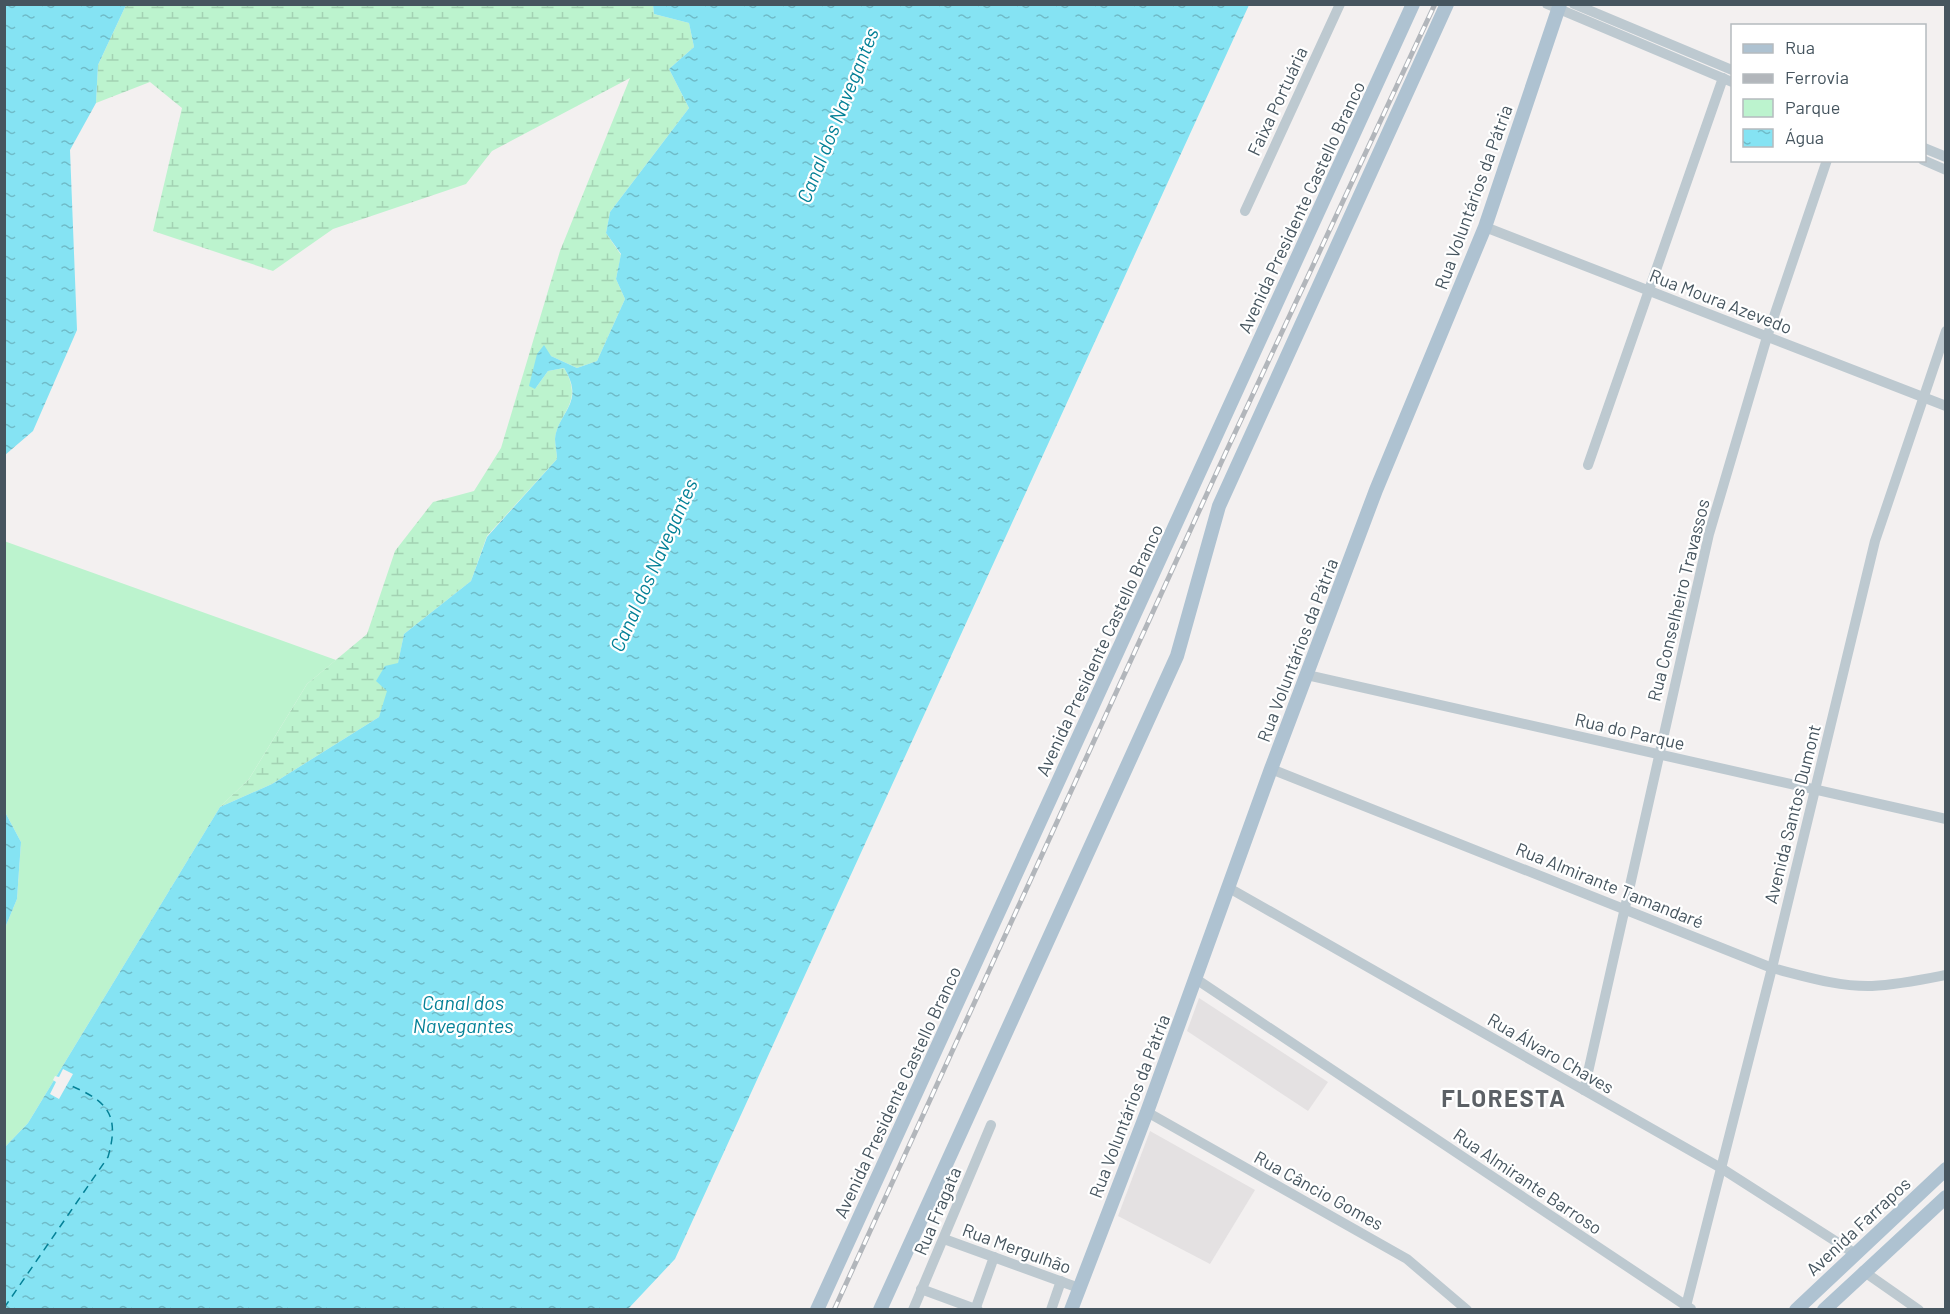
<svg xmlns="http://www.w3.org/2000/svg" width="1950" height="1314" viewBox="0 0 1950 1314" font-family="Barlow,sans-serif">
<defs>
<pattern id="wetland-marsh" width="20" height="14" patternUnits="userSpaceOnUse" patternTransform="scale(1.5)"><rect width="20" height="14" fill="#bcf3ce"/><path d="M1 5h8M5 5V1M11 12h8M15 12V8" fill="none" stroke="#a3d2b3"/></pattern>
<pattern id="water-ripples" width="26" height="14" patternUnits="userSpaceOnUse" patternTransform="scale(1.5)"><rect width="26" height="14" fill="#85e3f3"/><path d="M2 4q2-2 4 0t4 0M15 11q2-2 4 0t4 0" fill="none" stroke="#6fbbc8"/></pattern>
</defs>
<rect width="100%" height="100%" fill="#f3f0f0"/>
<!-- education -->
<g fill="#e4e1e2">
<path d="M1199 998 1328 1082 1308 1111 1187 1031Z"/>
<path d="M1150 1131 1255 1190 1210 1264 1118 1216Z"/>
</g>
<!-- wetland -->
<path fill="url(#wetland-marsh)" d="M126 5H653L654 14 689 23 694 47 669 69 689 108 610 212 606 233 621 255 616 279 625 299 597 361 577 368 551 356 535 389 548 371 564 368C585 403 558 412 555 439 555 445 557 452 557 459L487 536 471 581 404 634 398 664 379 717 272 784 220 807 249 779 307 684 367 634 395 551 433 502 474 491 501 448 560 251 630 78 492 151 466 184 333 229 273 271 153 231 182 108 150 82 96 103 98 65Z"/>
<!-- park -->
<path fill="#bcf3ce" d="M4 541 336 660 307 684 249 779 220 807 28 1123 5 1147V928L17 899 21 842 5 812Z"/>
<!-- water -->
<g fill="url(#water-ripples)">
<path d="M5 4 126 5 98 65 96 103 70 150 77 330 33 431 5 455Z"/>
<path d="M653 5H1249L675 1259 628 1309 5 1310V1147L28 1123 220 807 272 784 379 717 387 691 376 681 385 666 398 663 404 634 471 581 487 537 557 459C557 453 555 445 555 439 558 412 586 403 564 368L548 371 535 389 529 386 537 354 544 345 551 356 577 368 597 361 625 299 616 279 621 254 606 233 610 212 689 108 669 69 694 47 689 23 654 14Z"/>
<path d="M5 812 21 842 17 899 5 928Z"/>
</g>
<!-- pier -->
<path fill="#f3f0f0" d="M63 1069 73 1074 59 1099 50 1094 56 1082 53 1080 55 1076 59 1077Z"/>
<g fill="none" stroke-linecap="round" stroke-linejoin="round">
<!-- ferry -->
<path stroke="#048197" stroke-width="1.5" stroke-dasharray="8 6" stroke-linecap="butt" d="M4 1308 108 1157C121 1112 105 1100 67 1084"/>
<!-- minor -->
<g stroke="#bdc9d0" stroke-width="10">
<path d="M1547 4 1732 82"/>
<path d="M1574 4 1732 70"/>
<path d="M1924 148 1946 157"/>
<path d="M1923 160 1946 170"/>
<path d="M1245 211 1340 4"/>
<path d="M1485 227 1946 406"/>
<path d="M1588 465 1723 78"/>
<path d="M1307 675 1946 819"/>
<path d="M1271 769 1772 968C1804 976 1838 987 1872 986 1897 985 1921 980 1946 975"/>
<path d="M1229 888 1721 1168 1854 1253"/>
<path d="M1196 979 1691 1309"/>
<path d="M1584 1090 1709 534 1767 337 1827 160"/>
<path d="M1147 1112 1407 1259 1467 1310"/>
<path d="M944 1239 1079 1288"/>
<path d="M1863 1271 1919 1310"/>
<path d="M921 1289 978 1310"/>
<path d="M913 1310 991 1125"/>
<path d="M975 1310 994 1257"/>
<path d="M1051 1310 1061 1281"/>
<path d="M1685 1310 1772 968 1875 541 1946 331"/>
</g>
<!-- major -->
<g stroke="#aec2d1" stroke-width="14">
<path d="M817 1310 1413 4"/>
<path d="M880 1310 1177 656 1219 506 1447 4"/>
<path d="M1071 1310 1147 1112 1271 769 1376 490 1485 227 1560 4"/>
<path d="M1796 1310 1946 1169"/>
<path d="M1824 1310 1946 1197"/>
</g>
<!-- rail casing -->
<g stroke="#b2b6bb" stroke-width="5">
<path id="rail" d="M834 1310 1226 452 1435 4"/>
</g>
<!-- rail -->
<use href="#rail" stroke="#fff" stroke-width="3" stroke-dasharray="9" stroke-linecap="butt"/>
</g>
<g text-anchor="middle" dominant-baseline="central" stroke-width="4.5" stroke-linejoin="round" paint-order="stroke">
<!-- street labels -->
<g font-size="18" fill="#46555f" stroke="#fff">
<text transform="translate(1277 101) rotate(-65)">Faixa Portuária</text>
<text transform="translate(1473 197) rotate(-70)">Rua Voluntários da Pátria</text>
<text transform="translate(1301 207) rotate(-65)">Avenida Presidente Castello Branco</text>
<text transform="translate(1721 301) rotate(21)">Rua Moura Azevedo</text>
<text transform="translate(1678 600) rotate(-76)">Rua Conselheiro Travassos</text>
<text transform="translate(1099 650) rotate(-65)">Avenida Presidente Castello Branco</text>
<text transform="translate(1297 650) rotate(-69)">Rua Voluntários da Pátria</text>
<text transform="translate(1630 731) rotate(13)">Rua do Parque</text>
<text transform="translate(1792 814) rotate(-76)">Avenida Santos Dumont</text>
<text transform="translate(1610 885) rotate(22)">Rua Almirante Tamandaré</text>
<text transform="translate(1551 1053) rotate(30)">Rua Álvaro Chaves</text>
<text transform="translate(897 1092) rotate(-65)">Avenida Presidente Castello Branco</text>
<text transform="translate(1129 1106) rotate(-69)">Rua Voluntários da Pátria</text>
<text transform="translate(1528 1181) rotate(34)">Rua Almirante Barroso</text>
<text transform="translate(1319 1190) rotate(29)">Rua Câncio Gomes</text>
<text transform="translate(937 1211) rotate(-67)">Rua Fragata</text>
<text transform="translate(1858 1226) rotate(-43)">Avenida Farrapos</text>
<text transform="translate(1017 1248) rotate(20)">Rua Mergulhão</text>
</g>
<!-- water labels -->
<g font-size="20" font-style="italic" fill="#048197" stroke="#fff">
<text transform="translate(837 115) rotate(-68)">Canal dos Navegantes</text>
<text transform="translate(653 565) rotate(-66)">Canal dos Navegantes</text>
<text x="463" y="1002">Canal dos<tspan x="463" dy="23">Navegantes</tspan></text>
</g>
<!-- district labels -->
<g font-size="24" font-weight="bold" letter-spacing="1.5" fill="#5c6166" stroke="#fff">
<text x="1504" y="1097">FLORESTA</text>
</g>
</g>
<!-- border -->
<rect width="1950" height="1314" fill="none" stroke="#46555f" stroke-width="12"/>
<!-- legend -->
<rect x="1731" y="24" width="195" height="138" fill="#ffffff" stroke="#b5bbbf" stroke-width="1.5"/>
<rect x="1743" y="44" width="30" height="9" fill="#aec2d1" stroke="#b5bbbf" stroke-width="1.5"/>
<text x="1785" y="54" font-size="18" fill="#46555f">Rua</text>
<rect x="1743" y="74" width="30" height="9" fill="#b2b6bb" stroke="#b5bbbf" stroke-width="1.5"/>
<text x="1785" y="84" font-size="18" fill="#46555f">Ferrovia</text>
<rect x="1743" y="99" width="30" height="18" fill="#bcf3ce" stroke="#b5bbbf" stroke-width="1.5"/>
<text x="1785" y="114" font-size="18" fill="#46555f">Parque</text>
<rect x="1743" y="129" width="30" height="18" fill="url(#water-ripples)" stroke="#b5bbbf" stroke-width="1.5"/>
<text x="1785" y="144" font-size="18" fill="#46555f">Água</text>
</svg>
